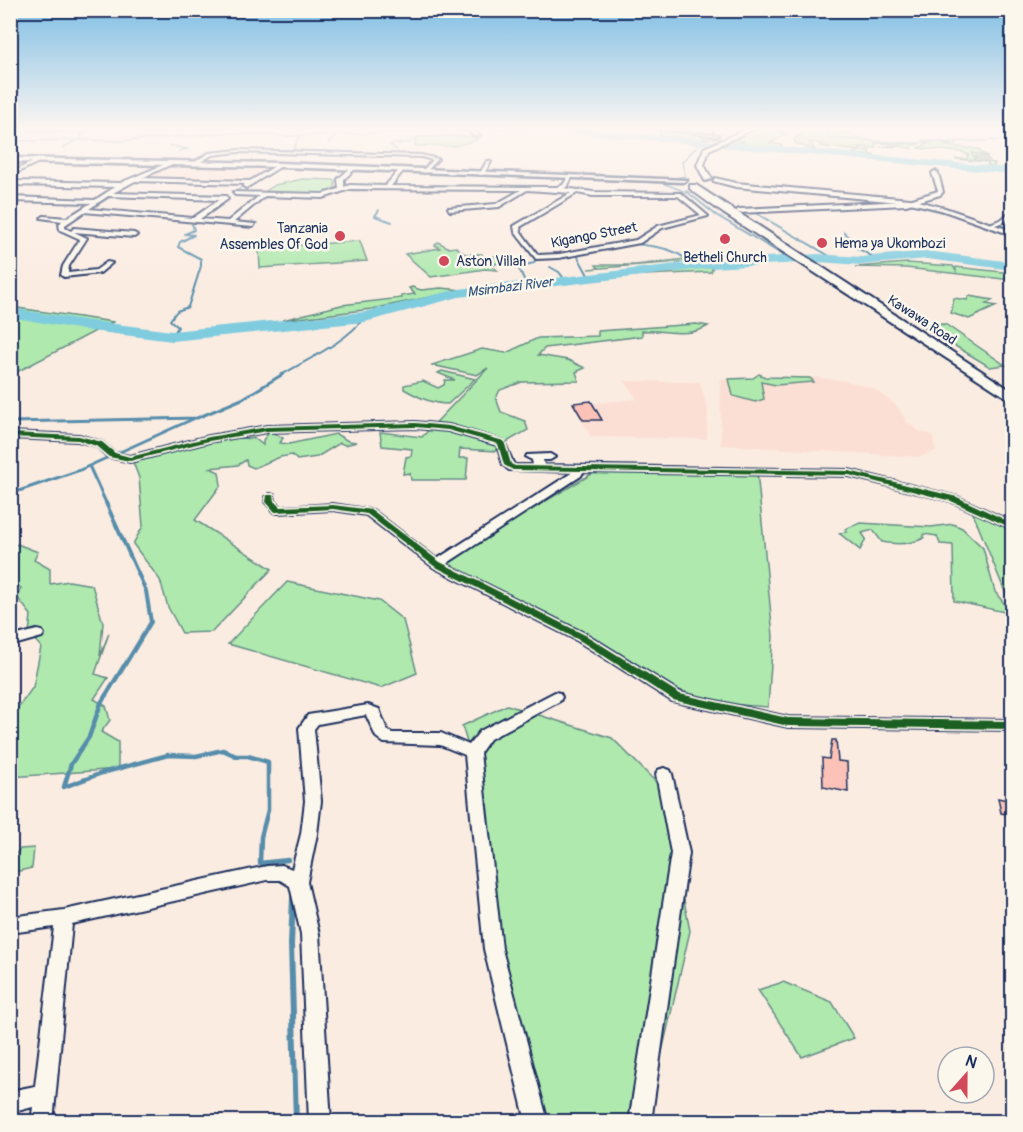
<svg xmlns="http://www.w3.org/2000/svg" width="1023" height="1132" viewBox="0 0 1023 1132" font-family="Pangolin,sans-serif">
<rect width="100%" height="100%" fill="#fbece1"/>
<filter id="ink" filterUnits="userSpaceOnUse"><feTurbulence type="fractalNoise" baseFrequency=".0167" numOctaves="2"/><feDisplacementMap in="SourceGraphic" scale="12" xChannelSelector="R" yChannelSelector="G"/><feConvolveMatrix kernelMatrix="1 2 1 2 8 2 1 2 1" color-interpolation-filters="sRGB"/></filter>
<g filter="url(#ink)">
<!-- built -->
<g fill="#fcdfd4">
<path d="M171 166 274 167 250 182 140 178Z"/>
<path d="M814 377 847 381 873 388 897 406 907 422 921 432 932 434 936 451 919 457 721 445 720 379 760 381Z"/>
<path d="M624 381 700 382 708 410 707 439 591 437 574 405 637 399Z"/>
</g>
<!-- green -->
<g fill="#afe9ae" stroke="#658c86" stroke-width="1.5">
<path d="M20 128H91L84 133 15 131Z"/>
<path d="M655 128C674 130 696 124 714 131L709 138 699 140 660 135 661 132 640 129Z"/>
<path d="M759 128H784L786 130 780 133 788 134 770 143 782 145 779 149 717 143Z"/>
<path d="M794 128 851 129 854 130V131L842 133 871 141 920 144 911 145 912 149 901 146 880 147 906 144 875 143 876 148 858 147 861 148 859 150H870L868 154 876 156 851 154 860 151 819 146 824 144 810 142 816 151 795 143 794 139 802 135 800 129Z"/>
<path d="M449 136 476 137 477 140 455 146H415V141L418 137Z"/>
<path d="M923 140 957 144 945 145 947 146 979 149 981 153 988 156 972 153 973 156 986 157 989 160 975 158 974 160 995 163 993 167 988 166V162L955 159H967L968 155 962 152 918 148 928 144Z"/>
<path d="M303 179 335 180V188L323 194 263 193 275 185Z"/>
<path d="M360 241 367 261 260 268 259 248Z"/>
<path d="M438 242 449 248 456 247 465 254H483L475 256 485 260 497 255 520 263H497L492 266 497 270 485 269 431 277 405 254 440 248 435 245Z"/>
<path d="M694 258 705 260 588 269 599 268 596 265H636Z"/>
<path d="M907 263 953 266 956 271V267L1012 273V280L906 268 855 267Z"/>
<path d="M681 265 713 266 711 272 623 276Z"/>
<path d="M412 287 421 290 441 288 463 290 372 309 283 320 341 305 402 298 401 296 415 294 409 288Z"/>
<path d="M969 296 993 300 986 304 997 306 969 319 951 313 954 298 967 300Z"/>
<path d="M10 307H11L113 322 11 375Z"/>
<path d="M696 324 708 326C687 339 664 329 642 331V336L545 348 538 355 568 360 585 368 576 372 579 381 522 382 500 390 496 398 501 412 525 421 528 430 496 448V451L460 449 459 458H468L466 480H411L410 473 403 474 406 457 411 456 412 449 382 446 380 432 422 437 488 368 477 375 432 365 482 349 506 353 538 338 598 336V331Z"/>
<path d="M945 324 1005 365 990 367 920 325Z"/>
<path d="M442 371 475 379 448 404C432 404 418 397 404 389V385L423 381 438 388 444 385 445 380H455L438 373Z"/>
<path d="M759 374 765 377 810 378 814 382 776 385 761 382 764 399 755 402 733 396 729 379 753 378Z"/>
<path d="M270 431 283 438 280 443 289 444 336 434 348 441 357 442 345 445 340 443 317 457 297 460 292 455 280 457 254 468 247 465 246 460 238 465 210 468 219 472 221 485 195 520 272 569 212 632 182 633 168 607 160 580 133 544 143 526 139 478 133 462C162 457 188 444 216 438 228 435 242 440 254 438L263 445V440Z"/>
<path d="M757 471 773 636 768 707 716 703 662 684 439 564 595 472Z"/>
<path d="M972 511 1012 518V609Z"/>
<path d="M860 523 931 527 953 524 962 528 983 548 995 592 1007 607 1004 612 954 601 953 545 940 544 937 536 924 534V538C910 545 897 545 882 542L873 530 862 533 866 539 860 550 839 533 847 532 845 529Z"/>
<path d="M17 544 38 552 34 560 50 569V584L69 581 92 585 103 623 100 656 109 633 95 674 108 678 94 699 106 706 110 720 101 732 118 742V769L11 777 10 719 33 687 41 647 29 633 31 615 17 597 21 588 17 585 11 589V576L14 578 16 573 11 570V549Z"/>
<path d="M287 582 379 601 403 620 417 673 381 688 228 644Z"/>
<path d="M507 705 612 738 662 788 690 931 646 1121H546L479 888V781L462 726Z"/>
<path d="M34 848 32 868 11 873V860L20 849Z"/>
<path d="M783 982 832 1002 854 1038 802 1057 758 990Z"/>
</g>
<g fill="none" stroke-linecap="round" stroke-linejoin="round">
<!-- stream-far5 -->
<g stroke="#578dab" stroke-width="1.5">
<path d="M91 128 81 136 82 140 123 141 225 133 288 136 527 128"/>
<path d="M392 128H407"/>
<path d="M813 128 829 132V138L910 143 1012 140"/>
<path d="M711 138 744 141 735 145"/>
<path d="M10 141 82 140"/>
<path d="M328 143 336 136"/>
<path d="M168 145 188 149 179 151"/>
<path d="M63 148 75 141"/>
<path d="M293 150 354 153"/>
<path d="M397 150 390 145 411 142 417 137 476 136 474 135"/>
<path d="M195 159 229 150H293L300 135"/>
<path d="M10 164 33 163"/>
<path d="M95 164H108"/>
<path d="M112 164H126"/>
<path d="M130 164H141"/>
<path d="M263 167 274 168 272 169"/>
<path d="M158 170 177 164"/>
<path d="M383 171H396"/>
<path d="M489 175 517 176"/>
<path d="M10 176 36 163 90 164"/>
<path d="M521 176 541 177"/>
<path d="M548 178 565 179"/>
<path d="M576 179 663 183 688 193"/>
<path d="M667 180 685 176 682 162 701 142"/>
<path d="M126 181 160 164"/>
<path d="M394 187 402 172H410"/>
<path d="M235 192 246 184"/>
<path d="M328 193 337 188"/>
</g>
<!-- stream-far4 -->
<g stroke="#578dab" stroke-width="2">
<path d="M686 191 716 215 783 255 787 261"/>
<path d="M328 193 331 191"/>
<path d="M915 201 931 204"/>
<path d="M907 203 951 214 1012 236"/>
<path d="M94 210 90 209 112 196"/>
<path d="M379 210 375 216 392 222"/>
<path d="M114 211 155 215"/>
<path d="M754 212 833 258"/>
<path d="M160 215 171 216"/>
<path d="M230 222 258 223"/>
<path d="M995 225 1012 231"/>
<path d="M1002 226 1012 227"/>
<path d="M844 232 851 239 844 240 846 242 877 259"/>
<path d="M636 244C658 247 678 248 693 266"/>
<path d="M576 253 589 277"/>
<path d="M550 267 559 272 566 281"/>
<path d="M520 271 518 267 534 263 536 259 530 248"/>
<path d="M521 273 526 284"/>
<path d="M172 336 178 327 170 320 177 311 188 307 201 266V259L178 247 180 242 194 235 185 234 194 230 191 220"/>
<path d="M280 376C308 359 345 343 365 317"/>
</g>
<!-- stream-far3 -->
<g stroke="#578dab" stroke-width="3">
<path d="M10 422 197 418 242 399 283 374"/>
<path d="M90 468 107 505"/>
<path d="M10 494 80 470 193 419"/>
</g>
<!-- stream-far2 -->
<path stroke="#578dab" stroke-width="4" d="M106 503 146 591 151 622 123 668"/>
<!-- stream-far1 -->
<path stroke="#578dab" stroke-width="4.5" d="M124 666 101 703 89 737 71 764 64 787 102 773 168 755 196 756 223 750 236 756H248L268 762V810L261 837 260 863 288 860"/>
<!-- stream -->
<path stroke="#578dab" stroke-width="6" d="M293 897 291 944 296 1122"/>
<!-- river -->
<g fill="#7fccdf" fill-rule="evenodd">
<path d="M547 128H578L1012 168V174L551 131Z"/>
<path d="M927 251 1012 262V270L927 259 861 265 818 262 711 268 459 297 365 322 172 341 83 330 10 317V308L83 320 172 331 365 312 459 289 711 260 818 254 861 257Z"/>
</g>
</g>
<!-- building -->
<g fill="#fdc2b7" stroke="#1b2f5e" stroke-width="1.5">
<path d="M591 401 602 420H583L573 403Z"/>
<path d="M832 740H836L838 761 847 762 848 792 823 787 822 758 829 759Z"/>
<path d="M998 798 1012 801V815L1001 813Z"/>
</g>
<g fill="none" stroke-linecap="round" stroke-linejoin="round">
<!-- minor casing -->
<g stroke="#1b2f5e" stroke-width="4">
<g id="minor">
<path d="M461 128H466L480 135 476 136Z"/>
<path d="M652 128 719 135 717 136Z"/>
<path d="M238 150 421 155 438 159 425 173 422 171 433 160 421 157 238 152 212 155 197 164 193 163 209 153Z"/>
<path d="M37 160 41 161 10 176V173Z"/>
<path d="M487 161 491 162 483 175H479Z"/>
<path d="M170 162 172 164 142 178 250 181 279 164 283 165 246 188 243 186 245 184 135 181 113 193 226 196 228 199 200 219 228 221 259 196 235 195 233 192 323 194 339 189 338 179 353 166 355 169 344 179V187L350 185 385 186 401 168 404 170 391 186 557 187 563 185 569 175 572 177 568 186 564 188 593 192 681 193 708 216 662 228 640 243 559 258 536 259 515 232 514 226 571 193 527 190 499 207 450 211 448 208 496 204 521 190 350 189 323 198 265 196 234 222 255 224 253 227 84 212 65 225V228L71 231 74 228 134 233 137 235 134 237 74 232 87 238 69 266 68 273 96 270 107 262 112 263 100 273 64 277 61 275 63 266 80 239 60 230 59 224 62 221 41 218 44 216 67 218 91 203 10 201V197L95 200 115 187 10 185V181L120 183ZM577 193 593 196H678L701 215 658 226 636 240 559 254 538 255 521 232 520 227ZM108 196 219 200 193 218 89 209Z"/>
<path d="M935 171 938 173 943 192 940 195 906 205 739 213 736 211 739 209 906 201 938 191 932 173Z"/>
<path d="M1008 183H1012V186L1008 185Z"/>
<path d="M1012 210V215L1006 221 990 227 987 225 1002 219Z"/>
<path d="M415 422 449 425 504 441 513 463 515 465H533L532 460 526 457 527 455 550 454 555 457 550 460H543L544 465 849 470 958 497 1012 522V529L950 501 849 476 583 472 581 476 446 564 588 635 681 693 788 717 1012 720V730L788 727 672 701 578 641 433 567 366 515 333 510 278 513 274 512 265 502V497L270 494 274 495 275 501 281 507 333 504 373 510 437 559 573 472 509 470 503 465 497 445 448 431 415 428 267 432 209 442 130 462 108 457 96 446 78 441 10 438V432L79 435 102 442 115 453 130 456 209 436 267 426Z"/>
<path d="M37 630 42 631 44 634 42 637 10 646V637Z"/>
<path d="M555 692 560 693 562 697 560 701 490 739 480 753 502 949 548 1122H526L484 949 465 755 440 745 384 743 376 737 366 715 318 724 314 729 321 801 317 834 307 882 319 934 331 1122H309L301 934 290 886 280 880H267L72 924 53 1122H31L33 1107 10 1113V1091L35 1086 54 927 10 933V917L64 910 267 866 282 865 292 869 301 834 305 801 299 728 308 715 368 705 379 709 387 730 392 733H441L469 745 480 731Z"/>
<path d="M664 768 670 770 672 774 689 853 651 1122H629L671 853 656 774 658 770Z"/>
</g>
</g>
<!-- tertiary casing -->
<g stroke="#1b2f5e" stroke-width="4">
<path id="tertiary" d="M715 178 736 183 910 199 945 208 1012 231V235L941 210 910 203 736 187 713 181Z"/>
</g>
<!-- secondary casing -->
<g stroke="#1b2f5e" stroke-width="5">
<path id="secondary" d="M10 158 281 163 687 180 683 182 281 167 10 162Z"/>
</g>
<!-- primary casing -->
<g stroke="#1b2f5e" stroke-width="4">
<g id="primary">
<path d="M748 128H756L709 150 704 165 712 179 705 181 697 165 704 148Z"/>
<path d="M690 185H696L1012 391V401L723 213 690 189Z"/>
</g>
</g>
<!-- minor -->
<use href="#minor" fill="#fbf7ec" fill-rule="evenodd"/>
<!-- tertiary -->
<use href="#tertiary" fill="#fbf7ec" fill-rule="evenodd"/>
<!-- secondary -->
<use href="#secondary" fill="#fbf7ec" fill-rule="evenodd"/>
<!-- primary -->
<use href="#primary" fill="#fbf7ec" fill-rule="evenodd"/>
<!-- cycleway casing -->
<g stroke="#fbf7ec" stroke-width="4">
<g id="cycleway">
<path d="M415 423 449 426 504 441 511 464 515 466 849 471 957 497 1012 523V528L951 501 849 475 513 470 504 465 498 444 448 430 415 427 267 431 209 441 130 461 109 457 96 446 78 440 10 437V433L79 436 102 442 115 453 130 457 209 437 267 427Z"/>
<path d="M267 495H273L274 501 280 507 333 505 372 510 440 562 587 636 680 694 788 718 1012 721V729L788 726 673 700 579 640 434 566 367 514 333 509 278 512H275L266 502Z"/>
</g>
</g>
<!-- cycleway -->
<use href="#cycleway" fill="#1b5e20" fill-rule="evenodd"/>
</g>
</g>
<!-- sky -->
<linearGradient id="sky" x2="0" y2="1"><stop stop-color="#7ebee4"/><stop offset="0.45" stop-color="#fdf6f2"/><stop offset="1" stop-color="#fdf6f2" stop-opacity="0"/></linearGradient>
<rect width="1023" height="286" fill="url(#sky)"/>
<!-- markers -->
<g fill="#d1495b" stroke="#fbf7ec" stroke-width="2">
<circle cx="340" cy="236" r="6"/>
<circle cx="725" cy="239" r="6"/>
<circle cx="822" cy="243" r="6"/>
<circle cx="444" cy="261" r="6"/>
</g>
<g text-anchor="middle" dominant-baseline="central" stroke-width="5" stroke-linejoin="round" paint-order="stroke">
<!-- far-poi labels -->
<g font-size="14" fill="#1b2f5e" stroke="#fbf7ec" text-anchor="start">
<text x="328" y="228" text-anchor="end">Tanzania<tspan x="328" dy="16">Assembles Of God</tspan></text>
<text x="834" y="243">Hema ya Ukombozi</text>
<text x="725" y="257" text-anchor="middle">Betheli Church</text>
<text x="456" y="261">Aston Villah</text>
</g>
<!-- far-street labels -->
<g font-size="14" fill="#1b2f5e" stroke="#fbf7ec">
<text transform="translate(594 235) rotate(-11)">Kigango Street</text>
<text transform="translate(922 320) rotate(33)">Kawawa Road</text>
</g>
<!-- far-water labels -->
<g font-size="14" font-style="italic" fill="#34567e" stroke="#fbf7ec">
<text transform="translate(510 287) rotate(-7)">Msimbazi River</text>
</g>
</g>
<!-- margin -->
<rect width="1023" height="1132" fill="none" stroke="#fbf7ec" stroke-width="36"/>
<rect x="18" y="18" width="987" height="1096" fill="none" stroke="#1b2f5e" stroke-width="2" filter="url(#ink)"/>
<!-- north arrow -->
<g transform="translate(966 1075) rotate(21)"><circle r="28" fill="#fbf7ec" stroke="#a1a7b3" stroke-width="1.5"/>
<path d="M0-4.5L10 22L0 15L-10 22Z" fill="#d1495b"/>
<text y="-9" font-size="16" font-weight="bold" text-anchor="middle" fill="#1b2f5e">N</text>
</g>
</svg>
